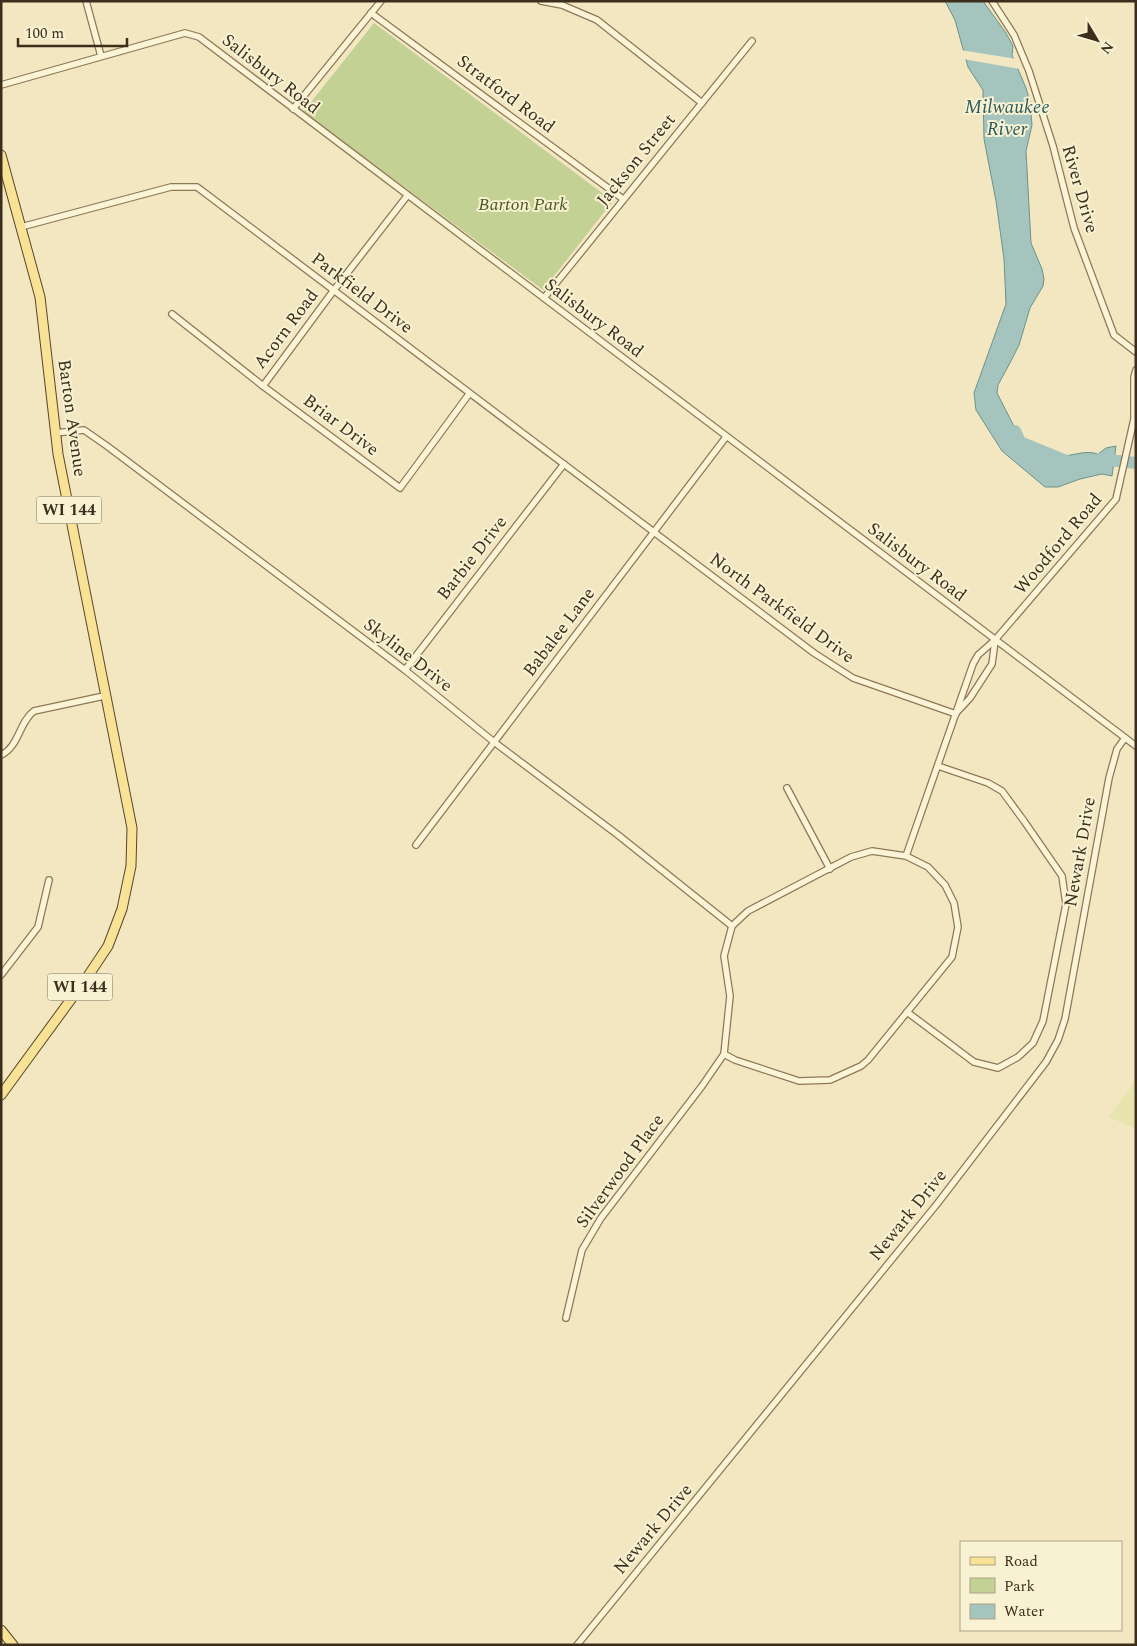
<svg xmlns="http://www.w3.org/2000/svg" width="1137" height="1646" viewBox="0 0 1137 1646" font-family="Spectral,serif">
<rect width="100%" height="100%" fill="#f2e7c1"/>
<!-- farmland -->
<path fill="#e8e4ae" d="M1136 1081V1129L1109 1117Z"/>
<!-- green -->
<path fill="#c4d194" d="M374 23 613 201 543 290 303 112Z"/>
<!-- water -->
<path fill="#a4c4bd" stroke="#6a938c" d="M945 1H983L1006 33 1013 46 1012 55 1026 88 1030 102 1032 125 1026 151 1031 243 1042 269 1044 279 1043 286 1030 308 1019 345 1011 361 998 385 997 393 1020 438C1024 442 1025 447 1029 450 1036 456 1054 457 1063 456 1076 455 1085 450 1098 454L1106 448 1116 446 1112 476 1102 474 1080 479 1058 487H1045L1002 451 976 410 974 393 1006 304 1004 259 996 201 984 139 983 90 968 67 955 20Z"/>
<!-- pier -->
<path fill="#f2e7c1" d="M960 50 1017 59 1020 69 963 59Z"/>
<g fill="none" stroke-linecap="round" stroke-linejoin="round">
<!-- river -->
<g stroke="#a4c4bd" stroke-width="12">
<path d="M1015 431 1020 442 1069 462"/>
<path d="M1099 459 1136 463"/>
</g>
<!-- street casing -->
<g stroke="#8d7857" stroke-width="8">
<g id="street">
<path d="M86 1 101 56"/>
<path d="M541 1 562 5 597 20 702 103"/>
<path d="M992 1 1014 35 1029 71 1053 146 1074 228 1114 335 1136 352"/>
<path d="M371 13 623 199"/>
<path d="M1 85 185 33 199 37 1136 746"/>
<path d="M293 109 381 1"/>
<path d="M21 227 171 187H197L814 653 853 678 956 714"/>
<path d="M544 298 752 41"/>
<path d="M172 314 263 386 400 488 469 394"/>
<path d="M263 386 334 290 407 196"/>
<path d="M55 433 84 430 107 446 405 670 494 742 618 835 732 926"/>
<path d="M405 670 564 464"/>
<path d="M957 712 970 698 992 664 995 641"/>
<path d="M1 755C19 747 19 722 34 711L104 696"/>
<path d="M787 788 830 869"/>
<path d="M416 845 726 437"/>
<path d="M872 851 906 856 928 867 945 885 954 903 958 927 952 957 868 1060 861 1066 830 1080 799 1081 735 1060 724 1054 730 996 724 956 732 926 748 911 851 857Z"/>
<path d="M906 856 973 664 978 655 995 640 1116 499 1134 419V377L1136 370"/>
<path d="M1 975 38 927 49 880"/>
<path d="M907 1012 974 1062 998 1068 1018 1057 1033 1043 1043 1021 1066 904 1062 876 1024 821 1002 791 988 783 938 766"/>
<path d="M566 1318 582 1250 601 1218 702 1086 724 1054"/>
<path d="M577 1645 937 1204 1046 1062 1058 1040 1065 1019 1109 778 1117 749 1125 738"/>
</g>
</g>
<!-- primary casing -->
<g stroke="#5a462c" stroke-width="11">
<g id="primary">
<path d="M1 155 40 297 58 454 132 828 131 866 122 909 108 946 88 976 1 1095"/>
<path d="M1 1630 13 1645"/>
</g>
</g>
<!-- street -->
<use href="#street" stroke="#fcf4d6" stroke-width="5.5"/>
<!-- primary -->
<use href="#primary" stroke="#f8e296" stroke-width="9"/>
</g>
<g text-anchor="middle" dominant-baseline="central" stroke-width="4" stroke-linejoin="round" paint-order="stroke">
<!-- shield labels -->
<g fill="#f8f1d2" stroke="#746853" stroke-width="1">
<rect x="36.5" y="496.5" width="65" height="27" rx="4"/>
<rect x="47.5" y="973.5" width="65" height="27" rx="4"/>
</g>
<g font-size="16" font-weight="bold" fill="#3c2e1d">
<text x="69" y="510">WI 144</text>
<text x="80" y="987">WI 144</text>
</g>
<!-- street labels -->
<g font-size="18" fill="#3c2e1d" stroke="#f8f1d2">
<text transform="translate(271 74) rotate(38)">Salisbury Road</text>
<text transform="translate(506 94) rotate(37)">Stratford Road</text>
<text transform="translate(636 160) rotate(-51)">Jackson Street</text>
<text transform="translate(1080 189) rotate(74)">River Drive</text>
<text transform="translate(362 293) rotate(37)">Parkfield Drive</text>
<text transform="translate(594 318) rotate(37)">Salisbury Road</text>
<text transform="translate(286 329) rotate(-53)">Acorn Road</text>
<text transform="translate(72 418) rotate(82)">Barton Avenue</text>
<text transform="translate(341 425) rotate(37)">Briar Drive</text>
<text transform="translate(1058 544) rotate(-50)">Woodford Road</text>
<text transform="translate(472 558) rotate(-52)">Barbie Drive</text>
<text transform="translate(917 562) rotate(37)">Salisbury Road</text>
<text transform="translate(782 608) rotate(36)">North Parkfield Drive</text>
<text transform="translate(559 632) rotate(-53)">Babalee Lane</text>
<text transform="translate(408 655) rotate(38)">Skyline Drive</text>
<text transform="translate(1080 852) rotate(-80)">Newark Drive</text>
<text transform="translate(620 1171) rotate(-54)">Silverwood Place</text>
<text transform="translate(908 1215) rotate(-51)">Newark Drive</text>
<text transform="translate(653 1529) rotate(-50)">Newark Drive</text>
</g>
<!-- park labels -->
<g font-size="18" font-style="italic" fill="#475a21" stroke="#f8f1d2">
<text x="523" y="204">Barton Park</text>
</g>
<!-- water labels -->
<g font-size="19" font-style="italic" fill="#2a5b5d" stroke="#f8f1d2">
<text x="1007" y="107">Milwaukee<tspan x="1007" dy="22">River</tspan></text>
</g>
</g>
<!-- border -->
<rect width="1137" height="1646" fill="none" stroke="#3c2e1d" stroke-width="5"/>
<!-- legend -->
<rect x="960" y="1541" width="162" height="90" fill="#f8f1d2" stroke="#ada38a"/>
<rect x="970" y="1557" width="25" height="8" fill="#f8e296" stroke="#ada38a"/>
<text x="1004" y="1566" font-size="15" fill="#3c2e1d">Road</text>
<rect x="970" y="1578" width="25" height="15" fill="#c4d194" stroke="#ada38a"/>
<text x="1004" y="1591" font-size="15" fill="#3c2e1d">Park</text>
<rect x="970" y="1604" width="25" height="15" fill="#a4c4bd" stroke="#ada38a"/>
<text x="1004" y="1616" font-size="15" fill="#3c2e1d">Water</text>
<!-- north arrow -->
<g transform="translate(1097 40) rotate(128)" stroke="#f8f1d2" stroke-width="4" paint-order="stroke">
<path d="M0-4L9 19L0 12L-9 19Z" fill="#3c2e1d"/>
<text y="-8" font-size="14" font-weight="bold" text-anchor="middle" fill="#3c2e1d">N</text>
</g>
<!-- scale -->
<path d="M18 38v8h109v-8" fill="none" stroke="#3c2e1d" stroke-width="2.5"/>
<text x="25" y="38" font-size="15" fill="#3c2e1d" stroke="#f8f1d2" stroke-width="4" paint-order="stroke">100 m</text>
</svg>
